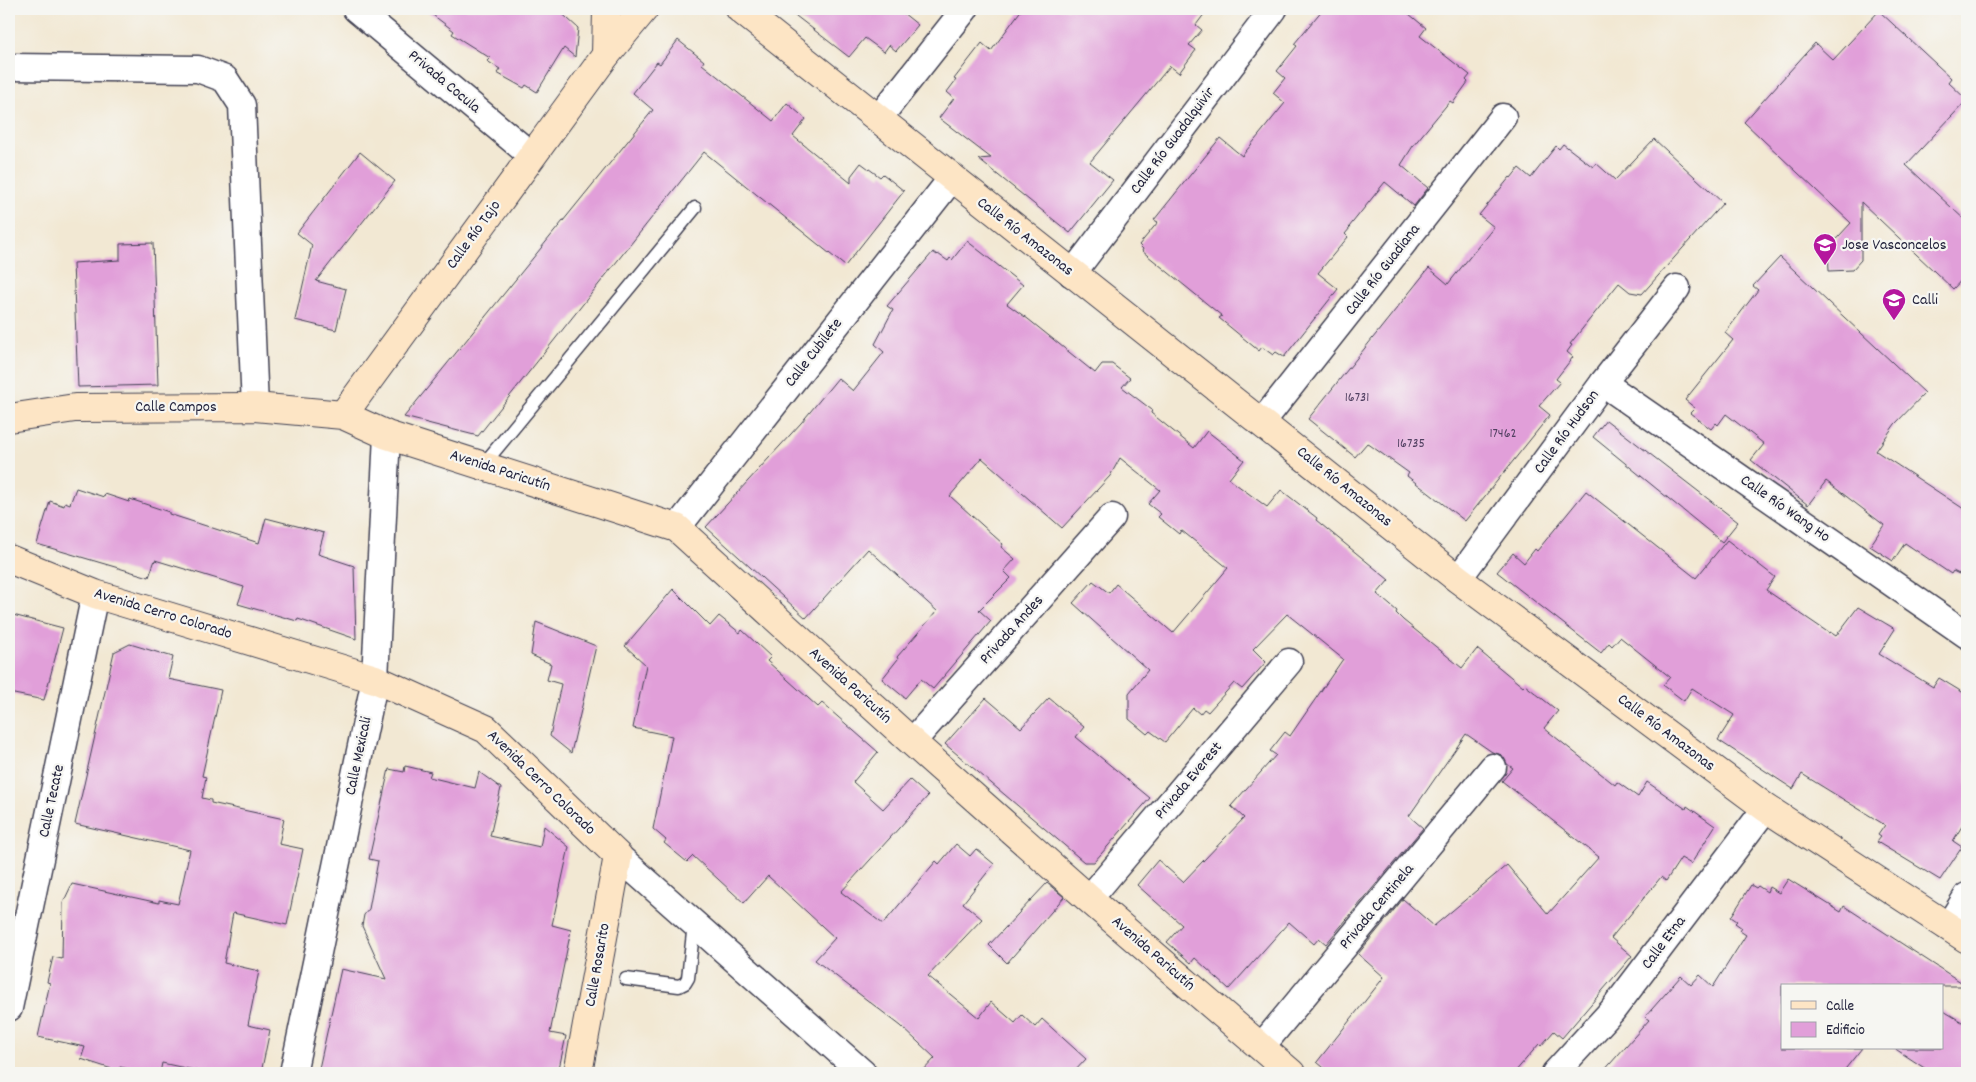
<svg xmlns="http://www.w3.org/2000/svg" width="1976" height="1082" viewBox="0 0 1976 1082" font-family="Dekko,sans-serif">
<rect width="100%" height="100%" fill="#f6f6f2"/>
<filter id="ink" filterUnits="userSpaceOnUse"><feTurbulence type="fractalNoise" baseFrequency=".02" numOctaves="2"/><feDisplacementMap in="SourceGraphic" scale="10" xChannelSelector="R" yChannelSelector="G"/><feConvolveMatrix kernelMatrix="1 2 1 2 8 2 1 2 1" color-interpolation-filters="sRGB"/></filter>
<filter id="wash" filterUnits="userSpaceOnUse"><feTurbulence type="fractalNoise" baseFrequency=".0096" numOctaves="4" result="noise"/><feDisplacementMap in="SourceGraphic" scale="20" xChannelSelector="R" yChannelSelector="G"/><feGaussianBlur stdDeviation="1.12" result="paint"/><feColorMatrix in="noise" values="0 0 0 0 0 0 0 0 0 0 0 0 0 0 0 0 0 1.4 0 .05"/><feComposite in="paint" operator="in"/></filter>
<g filter="url(#wash)">
<rect width="100%" height="100%" fill="#f2e8d3"/>
<g id="blocks">
<!-- building -->
<g fill="#e19fd9">
<path d="M425 9H557L578 28 575 57 564 48 537 92 526 85 524 88 497 73 500 69 487 61 490 58 452 34 454 31Z"/>
<path d="M787 9H898L918 25 896 51 889 45 884 52 865 38 849 57Z"/>
<path d="M1022 9H1208L1196 25 1202 30 1189 45 1196 50 1179 73 1170 66 1090 162 1113 180 1070 233 978 159 991 158 939 118 954 98 947 92 956 80 954 79 982 43 991 51Z"/>
<path d="M1323 9H1403L1426 28 1420 36 1470 75 1466 80 1468 82 1453 103 1450 101 1413 146 1401 165 1428 188 1414 206 1385 182 1349 227 1350 228 1345 234 1348 237 1318 273 1338 289 1284 357 1276 352 1273 355 1262 347 1259 351 1219 318 1222 316 1142 251 1143 249 1139 245 1158 222 1154 220 1220 138 1242 156 1285 103 1273 93 1285 78 1277 71 1297 46 1294 44Z"/>
<path d="M1879 11 1951 78 1948 82 1967 100 1906 165 1967 222V274L1953 289 1861 202V260L1852 270 1829 271 1828 248 1851 223 1744 122 1815 43 1833 60Z"/>
<path d="M678 40 704 61 702 64 773 121 787 103 806 119 793 136 851 183V176L861 163 880 177 883 174 904 191 845 266 704 152 478 436 404 417 653 110 633 93 657 62 660 64Z"/>
<path d="M1654 139 1723 203 1642 294 1630 292 1619 283 1570 344 1572 345 1567 352 1573 357 1556 379 1560 382 1539 406 1550 415 1465 521 1407 476 1409 473 1367 443 1355 457 1308 419 1429 268 1448 284 1494 227 1479 215 1510 177 1511 178 1519 168 1531 178 1556 146 1559 149 1563 144 1593 167 1596 163 1615 180Z"/>
<path d="M360 152 395 181 316 281 346 289 336 330 295 320 312 245 297 233Z"/>
<path d="M967 241 1023 285 1007 304 1028 319 1095 373 1102 364H1112L1130 378 1122 387 1152 410 1151 413 1194 448 1207 431 1244 460 1229 479 1267 507 1281 490 1317 518 1316 520 1389 580 1377 594 1397 611 1396 613 1403 620 1462 668 1477 649 1523 687 1525 685 1558 711 1544 728 1615 785 1617 782 1638 797 1647 782 1686 809 1687 806 1715 826 1691 864 1681 858 1666 881 1661 877 1611 938 1632 956 1562 1038 1554 1031 1541 1046 1539 1044 1514 1073H1330L1317 1062 1384 977 1358 954 1403 899 1434 926 1507 865 1548 914 1599 857 1502 781 1513 768 1507 764 1502 755 1492 752 1466 734 1409 816 1423 828 1326 944 1319 938 1314 944 1289 922 1229 989 1195 958 1191 963 1167 942 1182 925 1137 885 1158 860 1183 882 1244 818 1231 806 1276 755 1270 751 1285 732 1290 736 1343 659 1287 614 1253 649 1266 662 1242 689 1234 683 1208 712 1204 709 1200 714 1193 708 1165 742 1150 731 1147 734 1129 719V693L1148 670 1073 603 1093 581 1109 593 1116 584 1173 633 1228 568 1181 530 1179 534 1158 517 1161 514 1148 504 1160 490 1120 458 1110 476 1062 528 982 458 950 496 1003 544 1001 547 1015 559 1004 571 1011 578 979 610 991 621 933 689 921 679 905 698 882 679 898 659 897 657 937 611 868 549 806 618 706 527 801 423 838 378 853 391 884 352 875 344 893 310 887 306 933 252 937 255 938 254 948 261 950 258 952 260Z"/>
<path d="M153 243 158 385 78 387 73 263 120 260V244Z"/>
<path d="M1780 257 1925 393 1895 424 1876 451 1967 511V560L1959 574 1953 571 1951 574 1905 543 1893 561 1870 546 1884 525 1826 481 1808 505 1751 460 1764 444 1726 414 1718 425 1716 423 1711 429 1690 413 1695 408 1685 400 1733 340 1725 333 1758 290 1753 286Z"/>
<path d="M1606 420 1738 522 1722 542 1593 437Z"/>
<path d="M76 488 104 497 105 494 129 502 130 499 169 512V514L259 543 266 518 324 533 318 554 354 566 356 639 298 619 297 621 238 604 244 587 155 560 149 577 37 544 50 501 64 506 65 502 70 504Z"/>
<path d="M1586 491 1696 578 1727 540 1775 577 1766 590 1829 633 1830 632 1836 636 1858 607 1895 629 1879 654 1933 687 1939 678 1967 695V818L1953 841 1962 847 1940 880 1877 842 1881 837 1878 835 1885 825 1802 774 1793 789 1718 740 1734 715 1692 688 1684 701 1663 685 1670 677 1620 637 1612 646 1609 643 1601 653 1497 572 1513 553 1524 563 1535 549 1537 551Z"/>
<path d="M673 589 710 626 719 616 740 633 742 630 771 657 767 661 818 707 822 703 878 752 853 782 883 809 910 780 928 796 841 892 883 924 936 861 939 864 956 844 970 856 976 849 994 864 963 903 982 919 928 976 979 1018 991 1002 1015 1023 1022 1015 1035 1027 1042 1019 1086 1059 1073 1073H921L935 1058 901 1026 815 960 835 938 768 876 744 903 693 856 687 862 664 843 666 840 653 829 672 736 633 728 646 665 625 646Z"/>
<path d="M9 614 63 628 44 700 9 693Z"/>
<path d="M536 622 596 646 571 753 550 736 561 684 547 680 551 664 531 655Z"/>
<path d="M130 644 173 657 168 679 221 690 202 776 206 777 202 798 211 800V803L284 819 279 844 303 849 287 925 233 913 224 963 259 971 248 1025 270 1030 261 1073H208L162 1063 160 1073H147L120 1067 118 1071 81 1059 85 1047 38 1037 50 983 47 982 53 957 62 959 63 903 72 884 159 903V900L178 904 190 850 75 824 114 652Z"/>
<path d="M986 698 1021 728 1049 698 1084 727 1076 737 1150 798 1094 862H1084L945 744Z"/>
<path d="M405 766 431 772 429 777 475 788 479 772 501 788 490 836 540 847 544 826 569 847 552 925 571 930 550 1033 566 1036 558 1073H318L341 969 386 979 362 926 364 915 369 909 378 861 369 859 389 769 404 772Z"/>
<path d="M1788 879 1841 912 1844 906 1967 986H1782V1048H1862L1842 1073H1602L1649 1020 1645 1017 1681 976 1691 985 1700 975 1713 987 1746 935 1740 931 1742 928 1735 923 1737 921 1731 917 1751 885 1756 888 1758 886 1767 892 1769 887 1779 893Z"/>
<path d="M1047 883 1064 897 1007 963 989 945Z"/>
<path d="M1942 1010 1967 1025V1073H1932L1894 1048H1942Z"/>
</g>
</g>
</g>
<g filter="url(#ink)">
<use href="#blocks" fill-opacity="0" stroke="#414052" stroke-width="1"/>
<g fill="none" stroke-linecap="round" stroke-linejoin="round">
<!-- lane casing -->
<g stroke="#414052" stroke-width="15">
<g id="lane">
<path d="M483 465 695 208"/>
<path d="M626 979 679 986 685 983 688 978 694 924"/>
</g>
</g>
<!-- street casing -->
<g stroke="#414052" stroke-width="29">
<g id="street">
<path d="M356 9 532 156"/>
<path d="M9 67 198 69 225 79 242 105 255 407"/>
<path d="M878 119 965 9"/>
<path d="M1072 274 1274 9"/>
<path d="M1603 383 1967 635"/>
<path d="M1262 422 1503 117"/>
<path d="M677 528 952 178"/>
<path d="M1458 579 1603 383 1677 288"/>
<path d="M912 742 1112 517"/>
<path d="M618 856 863 1073"/>
<path d="M1089 899 1289 662"/>
<path d="M1948 927 1967 896"/>
<path d="M9 1008 95 594"/>
<path d="M1261 1047 1493 767"/>
<path d="M293 1073 375 679 387 435"/>
<path d="M1555 1073 1612 1011 1766 808"/>
</g>
</g>
<!-- secondary casing -->
<g stroke="#414052" stroke-width="30">
<g id="secondary">
<path d="M740 9 1458 579 1766 808 1967 939"/>
<path d="M606 55 607 9"/>
<path d="M343 415 606 55 644 9"/>
<path d="M9 418 75 408 255 407 343 415 387 435 677 528 912 742 1089 899 1291 1073"/>
<path d="M9 559 95 594 375 679 486 729 618 856 578 1073"/>
</g>
</g>
<!-- lane -->
<use href="#lane" stroke="#fff" stroke-width="12"/>
<!-- street -->
<use href="#street" stroke="#fff" stroke-width="26"/>
<!-- secondary -->
<use href="#secondary" stroke="#fde5c5" stroke-width="28"/>
</g>
</g>
<!-- icons -->
<defs>
<g id="school-pin" transform="scale(1.25)"><path d="M0 17L-7.5 6A9.5 9.5 0 1 1 7.5 6Z" fill="#b5179e" stroke="#f6f6f2"/><path d="M0-5L7-2L0 1L-7-2ZM-4 1L0 2.5L4 1V4Q0 6-4 4Z" fill="#fff"/></g>
</defs>
<g fill-rule="evenodd">
<use href="#school-pin" x="1825" y="245"/>
<use href="#school-pin" x="1894" y="300"/>
</g>
<g text-anchor="middle" dominant-baseline="central" stroke-width="4.5" stroke-linejoin="round" paint-order="stroke">
<!-- number labels -->
<g font-size="14" fill="#524162">
<text x="1357" y="398">16731</text>
<text x="1503" y="434">17462</text>
<text x="1411" y="444">16735</text>
</g>
<!-- street labels -->
<g font-size="16" fill="#22223b" stroke="#f6f6f2">
<text transform="translate(444 82) rotate(40)">Privada Cocula</text>
<text transform="translate(1173 141) rotate(-53)">Calle Río Guadalquivir</text>
<text transform="translate(474 235) rotate(-54)">Calle Río Tajo</text>
<text transform="translate(1025 237) rotate(38)">Calle Río Amazonas</text>
<text transform="translate(1383 270) rotate(-52)">Calle Río Guadiana</text>
<text transform="translate(814 353) rotate(-52)">Calle Cubilete</text>
<text x="176" y="407">Calle Campos</text>
<text transform="translate(1567 432) rotate(-54)">Calle Río Hudson</text>
<text transform="translate(500 471) rotate(18)">Avenida Paricutín</text>
<text transform="translate(1344 487) rotate(39)">Calle Río Amazonas</text>
<text transform="translate(1785 509) rotate(35)">Calle Río Wang Ho</text>
<text transform="translate(163 614) rotate(17)">Avenida Cerro Colorado</text>
<text transform="translate(1012 630) rotate(-48)">Privada Andes</text>
<text transform="translate(850 686) rotate(42)">Avenida Paricutín</text>
<text transform="translate(1666 733) rotate(37)">Calle Río Amazonas</text>
<text transform="translate(359 756) rotate(-78)">Calle Mexicali</text>
<text transform="translate(1189 781) rotate(-50)">Privada Everest</text>
<text transform="translate(541 783) rotate(44)">Avenida Cerro Colorado</text>
<text transform="translate(52 801) rotate(-78)">Calle Tecate</text>
<text transform="translate(1377 907) rotate(-50)">Privada Centinela</text>
<text transform="translate(1664 943) rotate(-53)">Calle Etna</text>
<text transform="translate(1153 954) rotate(41)">Avenida Paricutín</text>
<text transform="translate(598 965) rotate(-80)">Calle Rosarito</text>
</g>
<!-- poi labels -->
<g font-size="16" fill="#22223b" stroke="#f6f6f2" text-anchor="start">
<text x="1842" y="245">Jose Vasconcelos</text>
<text x="1912" y="300">Calli</text>
</g>
</g>
<!-- margin -->
<rect width="1976" height="1082" fill="none" stroke="#f6f6f2" stroke-width="30"/>
<!-- legend -->
<rect x="1781" y="984" width="162" height="65" fill="#f6f6f2" stroke="#a1a1a9"/>
<rect x="1791" y="1001" width="25" height="8" fill="#fde5c5" stroke="#a1a1a9"/>
<text x="1826" y="1010" font-size="15" fill="#22223b">Calle</text>
<rect x="1791" y="1022" width="25" height="15" fill="#e19fd9" stroke="#a1a1a9"/>
<text x="1826" y="1034" font-size="15" fill="#22223b">Edificio</text>
</svg>
